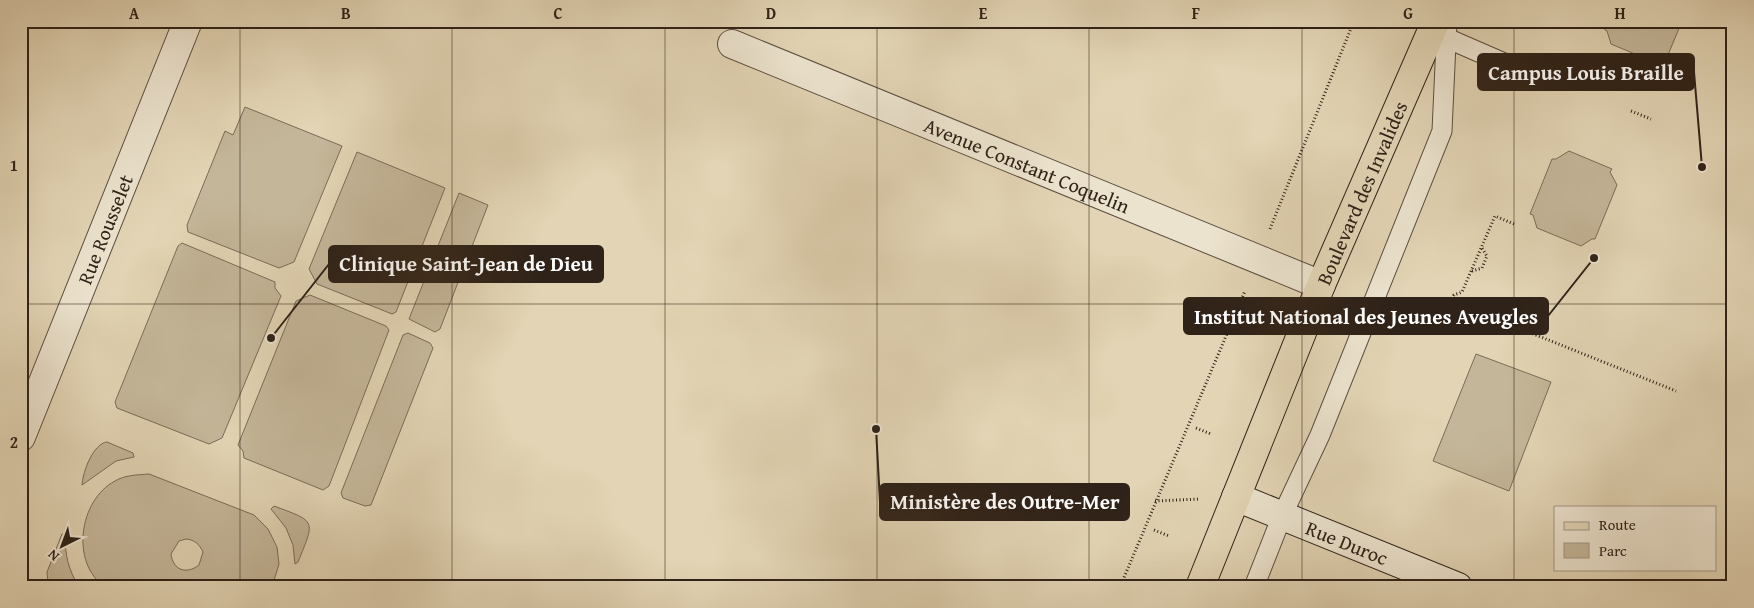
<svg xmlns="http://www.w3.org/2000/svg" width="1754" height="608" viewBox="0 0 1754 608" font-family="'Gentium Book Plus',serif">
<rect width="100%" height="100%" fill="#e2d4b4"/>
<filter id="stains"><feTurbulence type="fractalNoise" baseFrequency=".004" numOctaves="4"/><feColorMatrix values="0 0 0 0 .2 0 0 0 0 .09 0 0 0 0 .02 0 0 0 .5 -.17"/></filter>
<radialGradient id="worn" r=".72"><stop offset=".6" stop-color="#630" stop-opacity="0"/><stop offset="1" stop-color="#630" stop-opacity=".3"/></radialGradient>
<!-- green -->
<g fill="#c4b699" stroke="#7a6c58" fill-rule="evenodd">
<path d="M1607 21H1682L1668 55 1665 54 1654 62 1611 44 1607 31 1604 29Z"/>
<path d="M245 107 342 146 294 262 279 268 188 232 187 225 225 131 233 135Z"/>
<path d="M1569 151 1612 169 1610 172 1617 185 1595 239H1592L1581 246 1537 228 1533 215 1530 214 1552 159H1556Z"/>
<path d="M357 152 445 188 396 312 392 314 317 284 309 269Z"/>
<path d="M459 193 488 205 440 329 435 332 409 319Z"/>
<path d="M182 243 275 282V288L281 296 222 438 209 444 117 408 115 402 178 246Z"/>
<path d="M310 295 386 326 389 330 329 486 323 490 244 458 243 451 238 445 296 301Z"/>
<path d="M408 333 430 343 433 348 371 505 365 506 343 498 341 493 403 335Z"/>
<path d="M1476 354 1551 382 1509 491 1433 461Z"/>
<path d="M107 442 133 453 134 457 116 461 82 485C83 471 93 444 107 442Z"/>
<path d="M149 474 254 515 268 529 277 547 279 564 272 587H105C70 563 79 500 115 481 125 475 137 475 149 474ZM186 539C195 540 199 544 203 552L199 565C186 575 173 570 171 554L179 541Z"/>
<path d="M274 506C317 522 315 520 298 562L295 564 293 545 286 528 271 509Z"/>
<path d="M62 534H65C65 555 68 569 79 587H53L48 582 47 572Z"/>
</g>
<g fill="none" stroke-linecap="round" stroke-linejoin="round">
<!-- lane casing -->
<g stroke="#5c4e3f" stroke-width="21">
<g id="lane">
<path d="M1435 33 1504 63"/>
<path d="M1254 587 1282 516 1320 435 1442 131 1447 21"/>
</g>
</g>
<!-- street casing -->
<g stroke="#5c4e3f" stroke-width="30">
<g id="street">
<path id="s1" d="M732 44 1321 285"/>
<path id="s2" d="M21 437 188 21"/>
</g>
</g>
<!-- secondary casing -->
<g stroke="#2f2218" stroke-width="30">
<g id="secondary">
<path id="s3" d="M1236 497 1458 587"/>
</g>
</g>
<!-- primary casing -->
<g stroke="#2f2218" stroke-width="30">
<g id="primary">
<path id="s4" d="M1200 587 1321 285 1436 21"/>
</g>
</g>
<!-- path -->
<g stroke="#2f2218" stroke-width="3" stroke-dasharray="1 2.5" stroke-linecap="butt">
<path d="M1631 111 1651 119"/>
<path d="M1514 224 1495 216 1462 292 1454 295 1451 301 1676 391"/>
<path d="M1270 229 1354 21"/>
<path d="M1472 271 1482 268 1487 256 1482 248"/>
<path d="M1196 428 1211 434"/>
<path d="M1155 501 1200 499"/>
<path d="M1154 530 1169 536"/>
<path d="M1120 587 1245 291"/>
</g>
<!-- lane -->
<use href="#lane" stroke="#ece3ce" stroke-width="19"/>
<!-- street -->
<use href="#street" stroke="#ece3ce" stroke-width="28"/>
<!-- secondary -->
<use href="#secondary" stroke="#ece3ce" stroke-width="28"/>
<!-- primary -->
<use href="#primary" stroke="#e2d4b4" stroke-width="28"/>
</g>
<!-- grid -->
<path fill="none" stroke="#2f2218" stroke-width="1" stroke-opacity="0.55" d="M240 21V587M452 21V587M665 21V587M877 21V587M1089 21V587M1302 21V587M1514 21V587M21 304H1733"/>
<g text-anchor="middle" dominant-baseline="central" stroke-width="4.5" stroke-linejoin="round" paint-order="stroke">
<!-- street labels -->
<g font-size="20" fill="#2f2218" stroke="#ece3ce">
<text stroke="none"><textPath href="#s1" startOffset="319">Avenue Constant Coquelin</textPath></text>
<text stroke="none"><textPath href="#s4" startOffset="426">Boulevard des Invalides</textPath></text>
<text stroke="none"><textPath href="#s2" startOffset="224">Rue Rousselet</textPath></text>
<text stroke="none"><textPath href="#s3" startOffset="120">Rue Duroc</textPath></text>
</g>
</g>
<!-- callouts -->
<path fill="none" stroke="#2f2218" stroke-width="2" d="M1702 167L1694 72M271 338L329 264M1594 258L1548 316M876 429L880 502"/>
<g fill="#2f2218" stroke="#ece3ce" stroke-width="2">
<circle cx="1702" cy="167" r="5"/>
<circle cx="271" cy="338" r="5"/>
<circle cx="1594" cy="258" r="5"/>
<circle cx="876" cy="429" r="5"/>
</g>
<g fill="#2f2218" stroke="#2f2218" stroke-width="2">
<rect x="1478" y="54" width="216" height="36" rx="5"/>
<rect x="329" y="246" width="274" height="36" rx="5"/>
<rect x="1184" y="298" width="364" height="36" rx="5"/>
<rect x="880" y="484" width="249" height="36" rx="5"/>
</g>
<g font-size="21" text-anchor="middle" font-weight="bold" fill="#fff">
<text x="1586" y="80">Campus Louis Braille</text>
<text x="466" y="271">Clinique Saint-Jean de Dieu</text>
<text x="1366" y="324">Institut National des Jeunes Aveugles</text>
<text x="1005" y="509">Ministère des Outre-Mer</text>
</g>
<!-- margin -->
<rect width="1754" height="608" fill="none" stroke="#e2d4b4" stroke-width="55"/>
<!-- legend -->
<rect x="1554" y="506" width="162" height="65" fill="#ece3ce" stroke="#a09685"/>
<rect x="1564" y="522" width="25" height="8" fill="#e2d4b4" stroke="#a09685"/>
<text x="1599" y="530" font-size="15" fill="#2f2218">Route</text>
<rect x="1564" y="543" width="25" height="15" fill="#c4b699" stroke="#a09685"/>
<text x="1599" y="556" font-size="15" fill="#2f2218">Parc</text>
<!-- north arrow -->
<g transform="translate(62 546) rotate(222)" stroke="#ece3ce" stroke-width="4" paint-order="stroke">
<path d="M0-4L9 19L0 12L-9 19Z" fill="#2f2218"/>
<text y="-8" font-size="14" font-weight="bold" text-anchor="middle" fill="#2f2218">N</text>
</g>
<rect x="28" y="28" width="1698" height="552" fill="none" stroke="#2f2218" stroke-width="2"/>
<g font-size="16" text-anchor="middle" font-weight="bold" fill="#2f2218">
<text x="134" y="19">A</text>
<text x="346" y="19">B</text>
<text x="558" y="19">C</text>
<text x="771" y="19">D</text>
<text x="983" y="19">E</text>
<text x="1196" y="19">F</text>
<text x="1408" y="19">G</text>
<text x="1620" y="19">H</text>
<text x="14" y="171">1</text>
<text x="14" y="448">2</text>
</g>
<rect width="100%" height="100%" filter="url(#stains)"/>
<rect width="100%" height="100%" fill="url(#worn)"/>
</svg>
